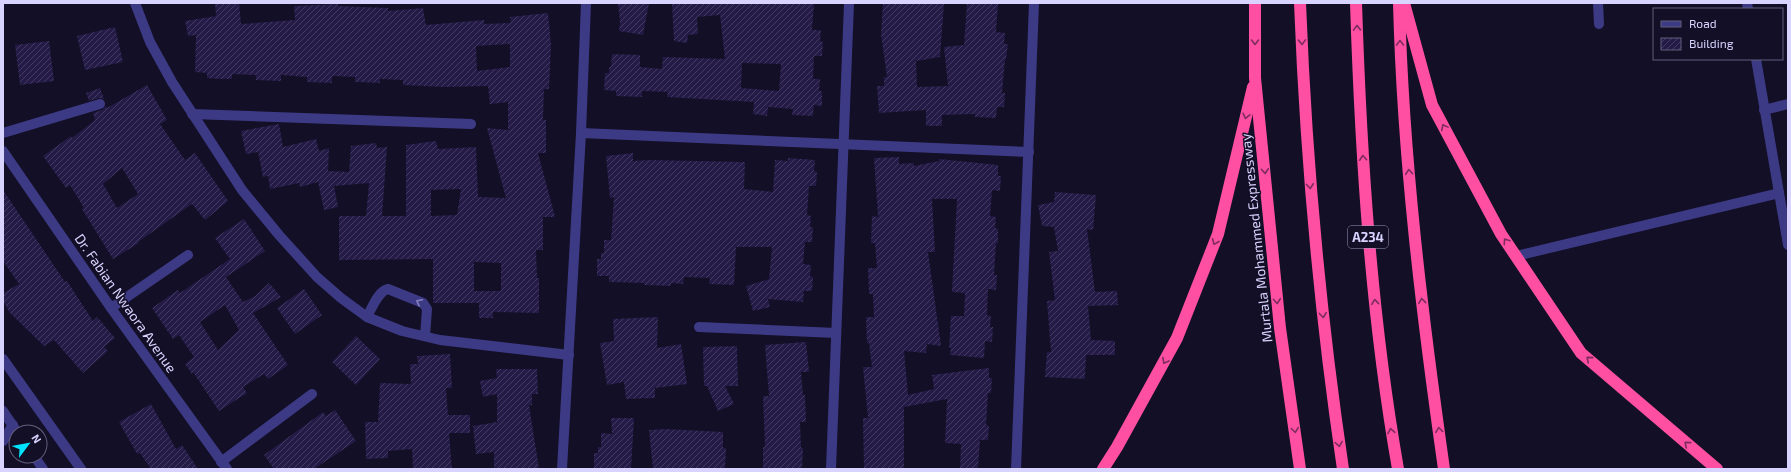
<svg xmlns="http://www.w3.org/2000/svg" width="1791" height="472" viewBox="0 0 1791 472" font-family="'Exo 2',sans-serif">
<defs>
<pattern id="building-hatch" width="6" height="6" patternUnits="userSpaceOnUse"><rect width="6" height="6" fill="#241b47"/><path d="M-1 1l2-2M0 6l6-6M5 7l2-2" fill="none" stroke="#433b63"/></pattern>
</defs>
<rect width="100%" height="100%" fill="#130f26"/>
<!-- building -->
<g fill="url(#building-hatch)" fill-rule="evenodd">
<path d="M239 3 241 24 295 20 294 6 338 4V6L388 8V11L423 8 426 25 484 20V24L511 23 510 17 548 13 551 45 549 89H544L543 120H546V153H538L555 217H543V250H536L537 278H539V313L493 312V318H479V303H433V259L339 260V216H366L369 183 334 186 338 207 324 210 318 182 300 187 299 183 270 189 268 176 263 177 258 152 246 154 241 131 279 124 283 147 316 139 319 151 329 148 328 171 349 172 351 146 376 143 377 148 387 147 382 216H406V145L436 141 438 149 476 147 478 197 506 198 487 128 508 130V102L490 104 488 86 444 87 403 85V80L380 79V83L358 82H355V77L332 76V83L307 82V77L281 75V81L256 80V75L232 74V79H220L207 78V73L195 72 196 35 188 36 185 21 216 16 215 4ZM510 44V67L477 71 476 46ZM461 189 457 215 431 216V190ZM474 262 501 263V291H474Z"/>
<path d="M618 3H649L643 35 619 31 620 22Z"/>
<path d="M672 3H814L812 30H821L820 41 823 42 822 56H814L813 79H820L819 91H822V106L814 105 813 116 792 115 793 109 768 107 767 116 753 114 754 102 667 97 668 92 642 91V97L616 96V91L604 90 605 73H609V67H611L612 54 640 55V67L662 69 663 57 725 59 720 15 697 17 698 34 688 35 687 43 674 41ZM742 63 781 64 779 91 741 88Z"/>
<path d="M883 3H944L940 57 916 61 917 87 948 86 944 47 964 45 967 3H998L996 32 1005 33 1004 44H1008L1006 59H1005L1002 93H1005L1004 107H997L996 118 975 117V114L942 115V126H926V110L879 113 877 86H884V77H887L881 34Z"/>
<path d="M115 27 123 62 85 70 77 36Z"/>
<path d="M49 41 54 81 20 85 15 45Z"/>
<path d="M147 85 167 120 160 124 185 160 195 153 228 201 205 220 192 204 138 242 139 243 113 259 82 209 84 208 70 185 66 188 43 156 71 136 72 138 95 120 93 113 102 110 106 106 107 108ZM122 168 138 194 117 208 103 184Z"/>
<path d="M100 88 104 99 99 98 89 101 86 93Z"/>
<path d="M633 153V161L649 160 745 162 744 189 773 192 775 160 788 161V158L815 160 814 171 817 172 816 186H809L807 215 811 216 810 227H813L812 242H805L803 264 811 265 810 276 813 277 812 291H804L803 302 768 299 770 307 753 311 746 286 769 279 772 247H736L734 285 709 284 710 278 684 277 683 284 671 283V286L644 285V283L609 282V276H597V259H601V253H604V240H611L614 197 610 198 606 156Z"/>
<path d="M899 157V164L914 163V166L939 161V159L998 165V176H1001L1000 191 992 190 990 216 996 217 995 228 998 229V243H996L994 275H997L996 290 988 289 987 315 991 316 990 327H993L992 342 985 341 984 358 950 355 951 348H949L951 316H964L965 293 952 292 957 199H932L935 252H928L941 346 927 344 926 353 904 351 908 395 934 389 932 375 989 368V378H992L991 393H988L986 425 989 426 988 440H980L978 469H960L961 444 945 443 947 399 904 407V469H864L863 418H868L863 367H872L869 343H867L866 317H874L873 294H869L868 268H877L875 243H871L872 216 878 217 874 158Z"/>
<path d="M3 190 65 282 67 281 93 321 97 317 115 338 104 347 108 351 83 373 54 340 44 346 10 313 3 301V293L19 284 3 261Z"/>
<path d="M1055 192 1096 195 1093 230 1087 229 1095 292 1117 291 1118 305 1088 306 1091 340 1115 341V355H1086L1085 379 1045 377 1047 352H1051L1047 301 1055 300 1049 252 1058 251 1054 227 1042 226 1038 205 1054 202Z"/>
<path d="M244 219 265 251 226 277 243 302 255 296 269 283 281 297 253 313 288 365 268 379 264 374 243 387 247 393 219 411 193 372 192 374 185 364 194 357 179 335 173 339 152 308 178 290 180 293 230 259 215 238ZM225 305 239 330 218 350 200 322Z"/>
<path d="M304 289 322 315 295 334 277 308Z"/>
<path d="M658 317 657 348 681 344 687 384 655 388V398L626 399 624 382 607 385 600 343 614 341 613 319Z"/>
<path d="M356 336 380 359 356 385 332 362Z"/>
<path d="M806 342 809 372H801L803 395H805L806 422H800L801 448H803L802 469H763V447H765L763 396H769L765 345Z"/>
<path d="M737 346 738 386H725L734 404 718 411 707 386H704L703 347Z"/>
<path d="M450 354 452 388H446L448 415H470V433H449L452 469H413L412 449 388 451V458L366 459 365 422H378L380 383 411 384 410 364H418L417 356Z"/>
<path d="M496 369H537L538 394H532V405H529L539 469H494V452L476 454 473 426 497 422V394L483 397 480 381 497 378Z"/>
<path d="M151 404 176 449 182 445 198 469H151L140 453 137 454 119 422Z"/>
<path d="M335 410 356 441 314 469H274L264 455 323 412 326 416Z"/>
<path d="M611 418H634L631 469H594V453H598V447H601V433L612 434Z"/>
<path d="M666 429 723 432V448H726L725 469H653L649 430Z"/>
</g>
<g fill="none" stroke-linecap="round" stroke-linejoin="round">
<!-- minor -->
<g stroke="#3d3a85" stroke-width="10">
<path d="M135 3 150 42 172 82 242 190 279 235 317 277 341 298 367 317 402 331 440 340 569 355"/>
<path d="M1598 3 1599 24"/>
<path d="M1747 3 1748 9"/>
<path d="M1756 59 1788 245"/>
<path d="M1764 110 1788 104"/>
<path d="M192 114 471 124"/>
<path d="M3 133 100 104"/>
<path d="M581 133 1029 152"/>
<path d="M3 151 111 308 227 469"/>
<path d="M1516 256 1779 193"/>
<path d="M111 308 188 255"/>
<path d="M367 317C372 308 378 291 388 289L423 303 427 309 425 336"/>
<path d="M699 327 836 333"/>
<path d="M3 359 81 469"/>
<path d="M3 411 17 432"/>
<path d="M3 441 13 425"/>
<path d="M34 456 43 469"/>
<path d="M221 462 312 394"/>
<path d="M562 469 581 133 586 3"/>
<path d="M831 469 849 3"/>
<path d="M1016 469 1034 3"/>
</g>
<!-- highway -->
<g stroke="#ff4fa3" stroke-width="12">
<path d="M1255 3V78L1280 328 1300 469"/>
<path d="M1300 3C1306 159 1320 314 1343 469"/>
<path d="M1356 3C1361 159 1371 315 1398 469"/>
<path d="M1399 3C1403 159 1422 314 1444 469"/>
<path d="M1404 3 1432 105 1501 234 1581 353 1717 469"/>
<path d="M1103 469 1117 447 1177 338 1218 234 1253 87"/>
</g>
</g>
<!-- one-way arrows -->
<defs><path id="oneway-chevron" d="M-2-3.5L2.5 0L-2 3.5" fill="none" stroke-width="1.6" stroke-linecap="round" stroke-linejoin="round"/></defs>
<g stroke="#7d2c5e">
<use href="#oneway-chevron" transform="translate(1357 28) rotate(-92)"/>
<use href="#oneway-chevron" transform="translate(1255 42) rotate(90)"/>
<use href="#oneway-chevron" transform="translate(1302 42) rotate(88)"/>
<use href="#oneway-chevron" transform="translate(1400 43) rotate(-91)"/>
<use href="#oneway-chevron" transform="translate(1246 116) rotate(103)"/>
<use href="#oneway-chevron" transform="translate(1444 127) rotate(-118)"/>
<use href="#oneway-chevron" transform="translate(1363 158) rotate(-94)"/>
<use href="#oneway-chevron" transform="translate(1265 171) rotate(85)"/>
<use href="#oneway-chevron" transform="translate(1409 172) rotate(-95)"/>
<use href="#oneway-chevron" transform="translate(1310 186) rotate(85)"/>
<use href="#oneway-chevron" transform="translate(1506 241) rotate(-124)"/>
<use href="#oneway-chevron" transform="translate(1215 242) rotate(112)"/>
<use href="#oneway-chevron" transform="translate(1277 301) rotate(85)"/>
<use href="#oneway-chevron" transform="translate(1422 301) rotate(-96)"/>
<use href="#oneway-chevron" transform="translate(1375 302) rotate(-96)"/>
<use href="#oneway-chevron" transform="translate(1323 315) rotate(83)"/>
<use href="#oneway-chevron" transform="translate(1589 359) rotate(-139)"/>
<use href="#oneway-chevron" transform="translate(1165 361) rotate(119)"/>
<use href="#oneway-chevron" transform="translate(1295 430) rotate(82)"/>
<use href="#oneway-chevron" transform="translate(1439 430) rotate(-98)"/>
<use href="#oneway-chevron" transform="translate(1391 431) rotate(-100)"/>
<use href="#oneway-chevron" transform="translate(1339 444) rotate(81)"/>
<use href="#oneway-chevron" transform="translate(1687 444) rotate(-139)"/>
</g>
<use stroke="#837fbc" href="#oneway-chevron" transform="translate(419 302) rotate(-153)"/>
<g text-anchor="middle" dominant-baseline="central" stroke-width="3" stroke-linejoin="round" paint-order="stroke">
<!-- shield labels -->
<rect fill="#130f26" stroke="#9e99be" stroke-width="1" x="1348" y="226" width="40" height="22" rx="3"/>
<g font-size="13" font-weight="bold" fill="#d9d4ff">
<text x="1368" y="237">A234</text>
</g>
<!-- street labels -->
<g font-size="14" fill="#d9d4ff" stroke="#130f26">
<text transform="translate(1256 238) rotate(-96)">Murtala Mohammed Expressway</text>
<text transform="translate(126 303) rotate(55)">Dr. Fabian Nwaora Avenue</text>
</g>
</g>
<!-- border -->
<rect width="1791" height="472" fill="none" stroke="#d9d4ff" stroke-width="8"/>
<!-- legend -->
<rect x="1653" y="8" width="130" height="52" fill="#130f26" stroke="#625e7d"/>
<rect x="1661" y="21" width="20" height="6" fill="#3d3a85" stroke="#625e7d"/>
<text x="1689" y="28" font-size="12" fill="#d9d4ff">Road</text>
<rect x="1661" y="38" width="20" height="12" fill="url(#building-hatch)" stroke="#625e7d"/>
<text x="1689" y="48" font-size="12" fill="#d9d4ff">Building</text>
<!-- north arrow -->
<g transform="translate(28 444) rotate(58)"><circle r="19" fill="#130f26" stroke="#625e7d"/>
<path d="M0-3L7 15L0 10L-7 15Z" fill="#00e5ff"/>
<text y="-6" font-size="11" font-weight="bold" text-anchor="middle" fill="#d9d4ff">N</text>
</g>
</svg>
